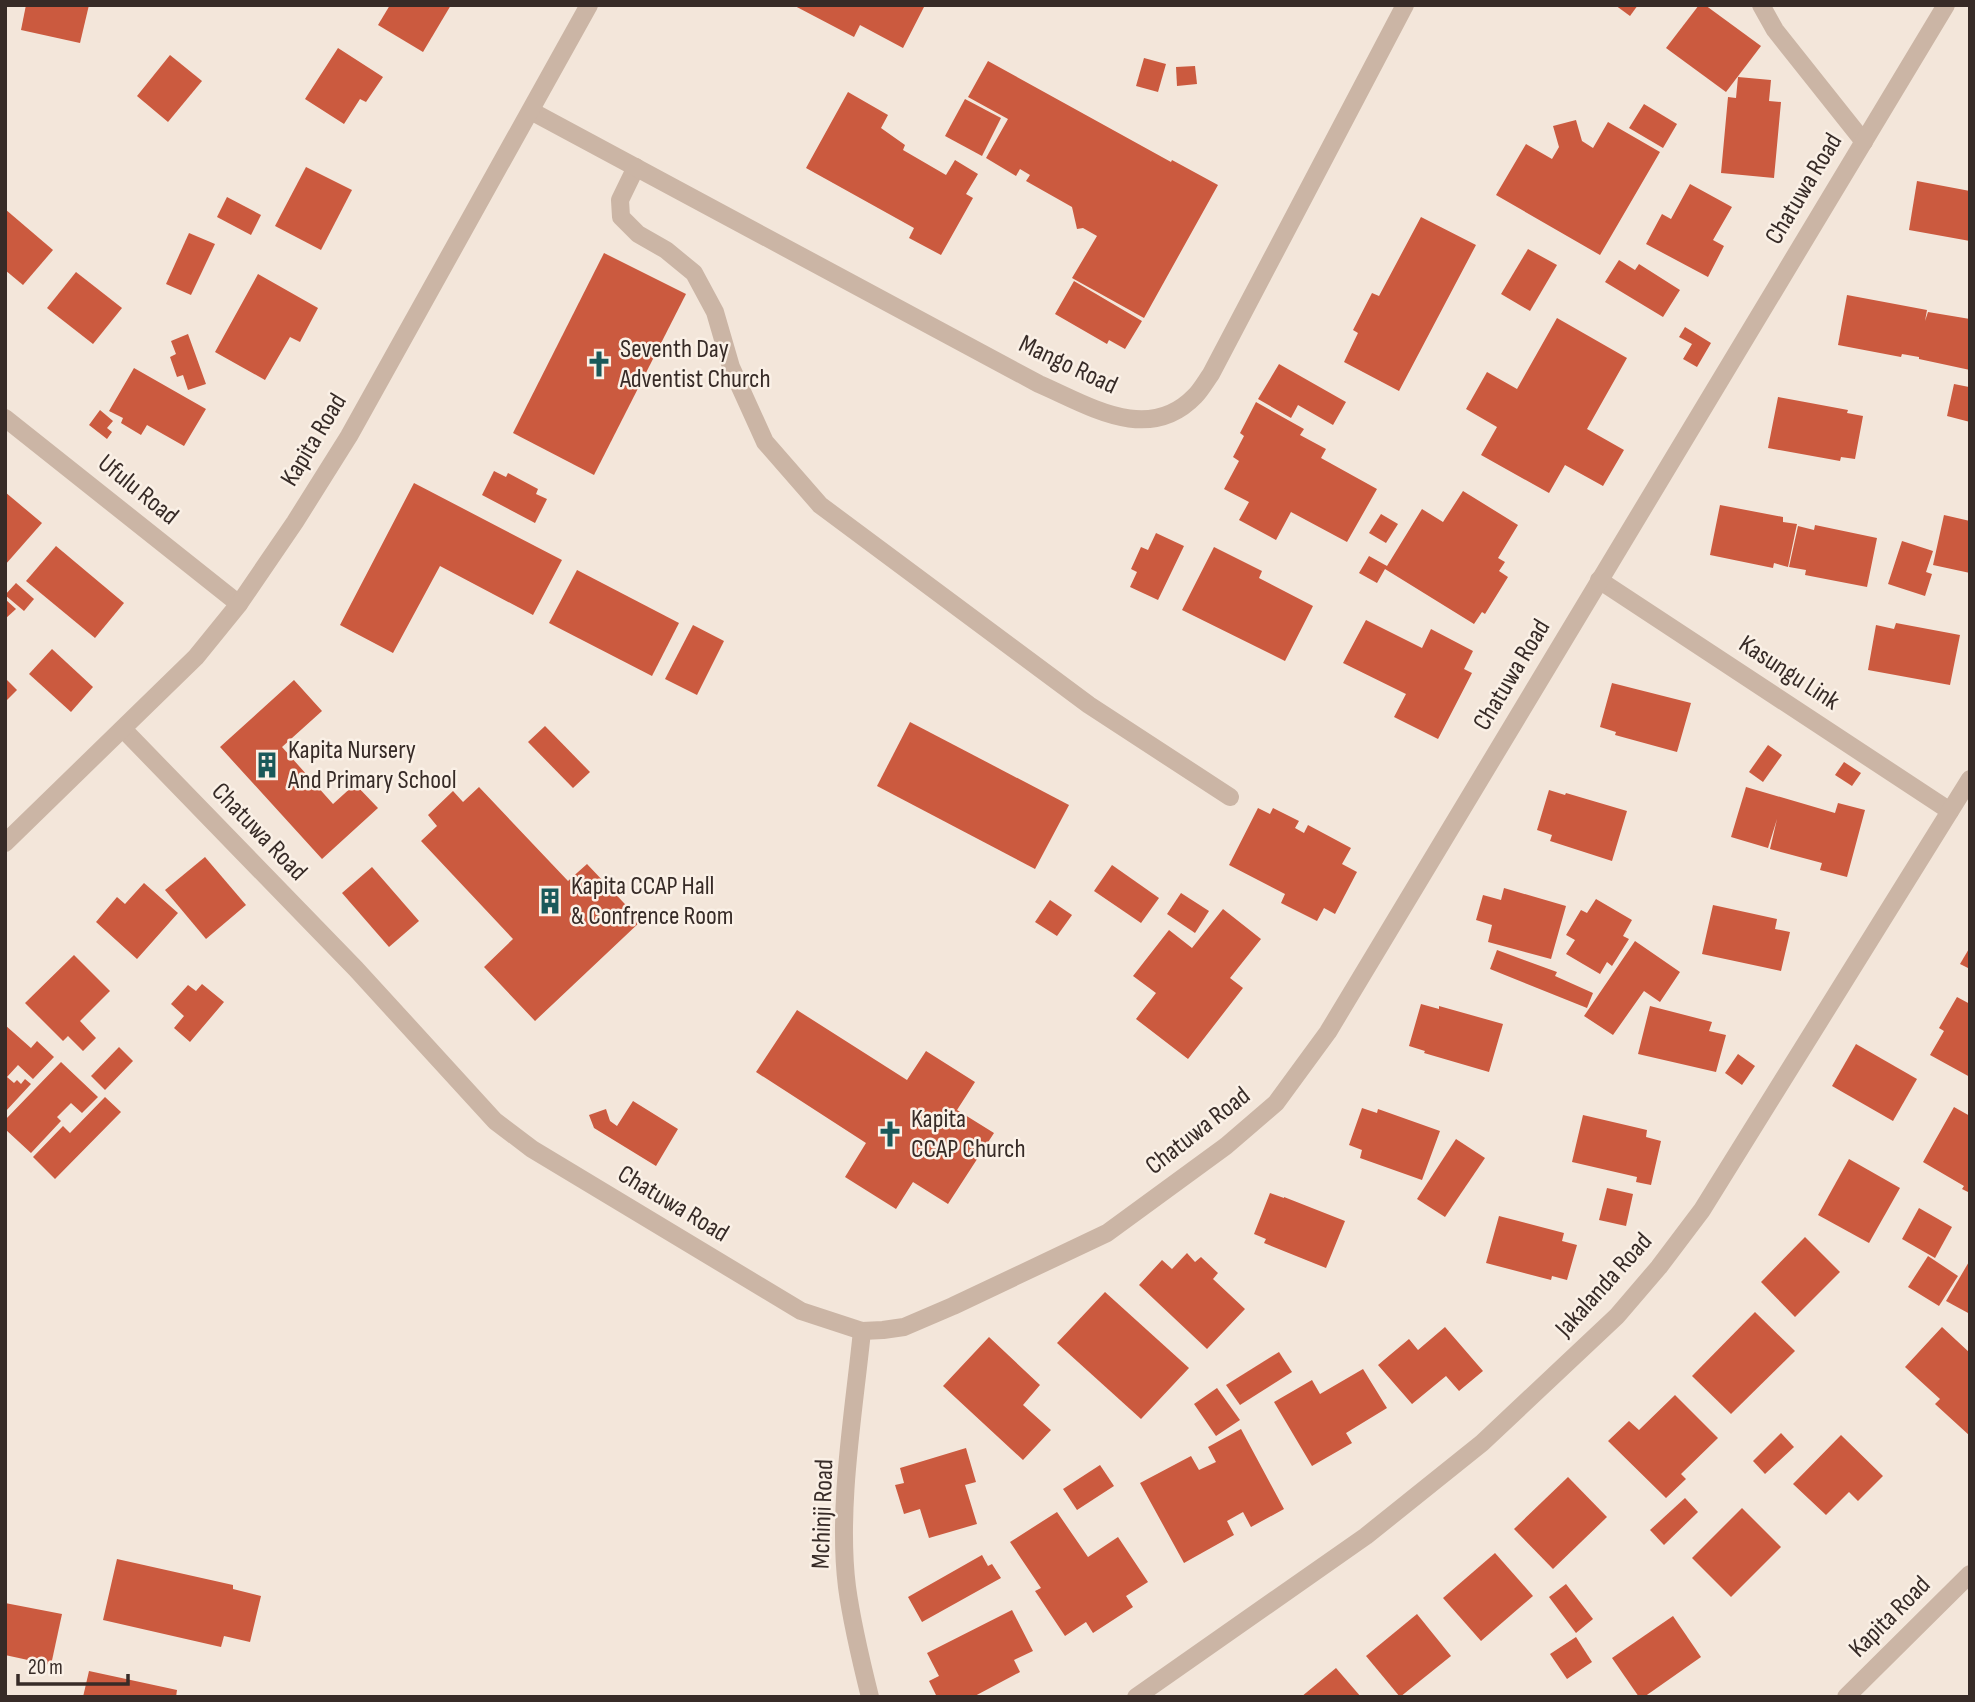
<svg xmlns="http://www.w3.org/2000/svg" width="1975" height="1702" viewBox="0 0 1975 1702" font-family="'Sofia Sans Condensed',sans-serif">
<rect width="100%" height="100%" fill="#f3e6da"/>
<!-- building -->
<g fill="#cb5a3f">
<path d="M26 5H89L80 43 21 30Z"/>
<path d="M390 5H451L423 52 378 25Z"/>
<path d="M793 5H922L924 7 903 48 860 25 854 37Z"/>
<path d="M1615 5H1638L1630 16Z"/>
<path d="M1699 5H1705L1761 46 1726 92 1666 48Z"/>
<path d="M338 48 383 77 366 102 360 99 344 124 305 99Z"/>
<path d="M170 55 202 81 168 122 137 96Z"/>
<path d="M1144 58 1166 64 1158 92 1136 86Z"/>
<path d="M988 61 1171 162 1172 160 1218 185 1144 318 1072 278 1097 236 1083 228 1077 229 1072 207 1026 181 1030 175 1020 169 1016 176 986 158 1008 119 968 97Z"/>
<path d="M1195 66 1197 84 1177 86 1176 67Z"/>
<path d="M1738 77 1771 80 1769 101 1781 102 1774 178 1721 173 1728 97 1736 98Z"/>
<path d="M848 92 888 115 881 128 905 145 903 150 946 175 955 160 978 174 966 194 973 198 941 255 909 238 914 228 806 168Z"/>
<path d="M965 99 1001 118 982 156 945 136Z"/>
<path d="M1644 104 1677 124 1663 148 1629 128Z"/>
<path d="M1576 120 1582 141 1593 148 1608 122 1660 152 1600 255 1496 195 1526 144 1552 159 1559 147 1553 126Z"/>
<path d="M306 167 352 190 321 250 275 226Z"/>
<path d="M1917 181 1970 191V241L1909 230Z"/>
<path d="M1690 184 1732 207 1713 240 1724 246 1708 277 1646 244 1662 214 1671 219Z"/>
<path d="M227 197 261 215 251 235 217 217Z"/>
<path d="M5 209 53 250 23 285 5 270Z"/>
<path d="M1421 217 1476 245 1399 391 1344 362 1358 333 1353 330 1372 293 1379 296Z"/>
<path d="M189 233 215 244 191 295 166 284Z"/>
<path d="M1528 249 1557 265 1530 311 1501 294Z"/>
<path d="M604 253 686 294 594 475 513 433Z"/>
<path d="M1619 260 1635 270 1639 264 1680 290 1663 317 1605 282Z"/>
<path d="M76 272 122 308 93 344 47 308Z"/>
<path d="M258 274 318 308 300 342 290 337 265 380 215 352Z"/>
<path d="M1074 281 1142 321 1125 349 1109 340 1107 344 1055 314Z"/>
<path d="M1847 295 1927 310 1925 321 1928 312 1970 319V370L1919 359V357L1902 354 1901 357 1838 345Z"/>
<path d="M1557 318 1627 358 1587 429 1624 450 1603 486 1565 465 1549 493 1481 455 1497 427 1466 409 1487 372 1517 389Z"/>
<path d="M1685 327 1711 343 1697 367 1683 359 1692 344 1679 337Z"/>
<path d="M188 334 206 384 188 390 183 375 177 377 170 357 176 354 171 341Z"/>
<path d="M1279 364 1346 402 1333 425 1298 405 1291 418 1258 399Z"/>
<path d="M134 368 206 409 184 446 147 425 141 435 121 423 123 418 109 411Z"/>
<path d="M1954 384 1969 387 1970 422 1947 416Z"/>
<path d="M1778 397 1848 410 1847 413 1863 416 1855 459 1841 457 1840 461 1768 448Z"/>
<path d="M1256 402 1304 429 1300 435 1326 449 1321 458 1377 489 1347 542 1291 512 1276 540 1239 520 1249 502 1224 489 1239 461 1233 457 1244 436 1240 433Z"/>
<path d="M100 410 113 421 107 428 112 432 107 439 89 425Z"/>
<path d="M494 471 506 477 508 473 538 489 536 494 547 499 535 523 482 495Z"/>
<path d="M414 483 562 560 533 615 440 566 393 653 340 625Z"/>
<path d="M1463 491 1518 525 1498 558 1505 562 1499 571 1508 577 1485 614 1482 612 1474 624 1385 569 1377 583 1359 573 1369 556 1387 566 1422 509 1443 522Z"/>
<path d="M5 492 42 523 5 565Z"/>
<path d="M1720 505 1783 517V522L1797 524 1788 567 1774 563 1773 568 1710 555Z"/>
<path d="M1381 514 1398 524 1386 543 1369 533Z"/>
<path d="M1944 515 1970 521V573L1933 565Z"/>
<path d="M1815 525 1877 538 1867 587 1805 575 1806 570 1789 567 1798 526 1814 530Z"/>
<path d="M1156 533 1184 546 1158 600 1130 587 1137 572 1131 569 1141 547 1148 550Z"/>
<path d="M1902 541 1933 551 1926 572 1932 574 1925 596 1888 584Z"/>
<path d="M56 546 124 603 95 638 26 581Z"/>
<path d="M1214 547 1262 571 1259 578 1313 606 1285 661 1182 610Z"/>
<path d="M577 570 679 623 652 676 549 623Z"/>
<path d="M16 583 34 599 24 611 5 595Z"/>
<path d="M5 599 16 609 5 619Z"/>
<path d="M1366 620 1422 648 1431 629 1473 651 1464 669 1472 673 1438 739 1394 717 1406 694 1343 663Z"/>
<path d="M1896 623 1960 635 1950 685 1868 670 1876 625 1894 629Z"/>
<path d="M693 625 724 641 697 695 665 679Z"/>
<path d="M52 649 93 687 71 712 29 674Z"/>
<path d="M5 678 17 690 5 702Z"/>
<path d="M294 680 322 711 282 747 333 804 355 784 378 808 322 859 220 747Z"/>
<path d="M1612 683 1691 703 1677 752 1615 735 1616 732 1600 727Z"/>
<path d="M910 722 1069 805 1035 869 877 786Z"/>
<path d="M545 726 590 772 573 788 528 742Z"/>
<path d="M1768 745 1782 755 1763 782 1749 772Z"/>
<path d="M1844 762 1861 773 1852 786 1835 775Z"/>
<path d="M479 787 568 881 587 864 641 921 535 1021 484 967 513 939 421 841 437 826 428 815 453 791 463 802Z"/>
<path d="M1746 787 1835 813 1838 803 1865 810 1847 877 1820 870 1822 863 1770 849 1777 819 1768 848 1731 837Z"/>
<path d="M1549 790 1565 795 1566 793 1627 811 1612 861 1550 841 1552 835 1537 830Z"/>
<path d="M1258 808 1270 814 1273 808 1299 821 1295 828 1304 833 1308 825 1351 848 1342 864 1357 872 1335 914 1324 908 1317 921 1281 903 1285 894 1229 865Z"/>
<path d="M205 857 246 905 206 939 165 890Z"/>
<path d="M1112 865 1159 898 1141 923 1094 891Z"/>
<path d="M372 867 419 921 389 947 342 893Z"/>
<path d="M144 883 178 913 137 959 96 922 117 897 125 904Z"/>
<path d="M1504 888 1566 906 1551 959 1488 942 1492 925 1476 920 1483 895 1501 900Z"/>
<path d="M1181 893 1209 911 1195 933 1167 914Z"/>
<path d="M1596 899 1632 920 1623 936 1629 939 1612 966 1607 962 1600 974 1566 954 1575 940 1566 935 1581 910 1587 913Z"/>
<path d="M1050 900 1072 915 1057 936 1035 922Z"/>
<path d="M1713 905 1777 919 1775 929 1790 932 1781 971 1702 954Z"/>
<path d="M1223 909 1261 939 1230 978 1243 988 1188 1059 1136 1019 1156 993 1133 976 1169 930 1192 948Z"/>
<path d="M1635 941 1680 972 1660 1002 1644 991 1613 1035 1584 1016Z"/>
<path d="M1970 947V969L1960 964Z"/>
<path d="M1497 950 1557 972 1555 976 1593 993 1587 1008 1490 969Z"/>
<path d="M74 955 110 991 80 1021 96 1038 83 1051 68 1036 63 1041 25 1003Z"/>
<path d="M202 984 224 1002 190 1042 174 1028 184 1016 171 1004 188 985 196 991Z"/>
<path d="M1957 997 1970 1004V1077L1930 1055 1944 1031 1939 1028Z"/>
<path d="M1421 1004 1439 1009V1006L1503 1024 1489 1072 1424 1053 1425 1051 1409 1046Z"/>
<path d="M1650 1006 1712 1022 1709 1031 1726 1035 1716 1072 1638 1054Z"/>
<path d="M797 1010 907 1080 926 1051 975 1082 957 1110 994 1133 948 1204 913 1182 896 1209 845 1177 866 1143 756 1072Z"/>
<path d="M5 1025 31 1048 37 1041 54 1057 33 1079 18 1065 7 1077 14 1083 17 1080 21 1084 25 1079 31 1084 5 1112Z"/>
<path d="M1856 1044 1917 1079 1893 1121 1832 1086Z"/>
<path d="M119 1047 133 1061 105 1090 91 1076Z"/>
<path d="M1738 1054 1755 1066 1742 1085 1725 1073Z"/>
<path d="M61 1062 98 1097 82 1113 71 1103 57 1117 61 1121 31 1153 5 1129V1120Z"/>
<path d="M105 1097 121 1112 55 1179 33 1157 63 1126 70 1133Z"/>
<path d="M633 1101 678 1129 656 1166 594 1128 589 1115 606 1109 610 1121 617 1126Z"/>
<path d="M1954 1107 1970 1116V1193L1962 1189 1964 1186 1923 1162Z"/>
<path d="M1362 1108 1377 1113 1378 1109 1440 1131 1422 1180 1360 1158 1362 1150 1349 1145Z"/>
<path d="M1583 1115 1647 1130 1646 1137 1661 1141 1651 1185 1636 1182 1637 1177 1572 1162Z"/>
<path d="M1456 1139 1485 1158 1445 1217 1417 1199Z"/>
<path d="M1849 1159 1900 1188 1869 1243 1818 1215Z"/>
<path d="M1607 1188 1633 1194 1626 1226 1599 1220Z"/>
<path d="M1270 1193 1284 1198V1197L1345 1221 1326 1268 1264 1243 1266 1239 1254 1234Z"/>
<path d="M1919 1208 1952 1227 1935 1258 1902 1239Z"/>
<path d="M1499 1216 1564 1233 1562 1241 1577 1245 1567 1280 1552 1276 1551 1280 1486 1263Z"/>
<path d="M1805 1237 1840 1272 1795 1317 1761 1282Z"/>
<path d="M1187 1253 1195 1262 1201 1257 1218 1273 1213 1279 1245 1309 1207 1349 1139 1285 1162 1260 1172 1269Z"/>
<path d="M1928 1256 1958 1276 1939 1306 1908 1287Z"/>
<path d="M1970 1260V1314L1946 1301Z"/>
<path d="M1105 1292 1189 1368 1141 1419 1057 1343Z"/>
<path d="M1755 1312 1795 1351 1731 1414 1692 1376Z"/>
<path d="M1445 1327 1483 1371 1459 1391 1446 1376 1412 1404 1378 1365 1409 1339 1418 1350Z"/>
<path d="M1942 1327 1970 1353V1436L1935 1404 1940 1399 1905 1367Z"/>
<path d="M989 1337 1040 1385 1023 1405 1051 1430 1023 1460 943 1386Z"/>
<path d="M1279 1352 1292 1372 1240 1405 1226 1385Z"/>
<path d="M1363 1369 1387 1408 1346 1433 1352 1443 1312 1466 1274 1402 1312 1380 1320 1394Z"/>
<path d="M1217 1388 1240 1420 1216 1436 1194 1404Z"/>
<path d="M1675 1395 1718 1438 1681 1474 1686 1479 1666 1498 1608 1441 1629 1421 1639 1430Z"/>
<path d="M1241 1429 1284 1509 1251 1527 1243 1512 1227 1521 1234 1535 1184 1563 1140 1483 1191 1456 1199 1470 1216 1462 1208 1447Z"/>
<path d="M1781 1433 1794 1447 1765 1474 1753 1461Z"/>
<path d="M1841 1435 1883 1476 1858 1501 1849 1492 1826 1515 1793 1484Z"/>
<path d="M966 1448 976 1482 965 1485 977 1524 929 1538 920 1509 904 1514 895 1485 904 1483 900 1468Z"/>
<path d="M1100 1465 1114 1486 1077 1510 1063 1489Z"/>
<path d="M1568 1477 1607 1517 1553 1569 1514 1529Z"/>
<path d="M1685 1498 1698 1512 1664 1545 1650 1530Z"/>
<path d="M1742 1508 1781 1547 1731 1597 1692 1558Z"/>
<path d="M1057 1512 1088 1557 1118 1537 1148 1582 1126 1596 1133 1607 1093 1633 1086 1622 1065 1636 1035 1591 1041 1588 1010 1542Z"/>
<path d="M1495 1553 1533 1596 1481 1641 1443 1598Z"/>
<path d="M982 1555 988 1566 992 1564 1001 1578 922 1622 908 1597Z"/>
<path d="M117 1559 233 1585V1589L261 1596 250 1642 224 1636 221 1647 103 1620Z"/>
<path d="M1566 1584 1593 1619 1576 1633 1549 1597Z"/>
<path d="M5 1603 62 1614 51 1665 5 1655Z"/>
<path d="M1012 1610 1033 1651 1014 1660 1020 1672 973 1697H937L929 1681 939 1676 927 1653Z"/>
<path d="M1417 1614 1451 1656 1400 1697 1366 1656Z"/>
<path d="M1673 1616 1701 1657 1644 1697H1639L1612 1658Z"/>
<path d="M1576 1637 1592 1662 1567 1679 1550 1654Z"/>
<path d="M1336 1668 1361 1697H1301Z"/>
<path d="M89 1671 177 1690 176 1697H83Z"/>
</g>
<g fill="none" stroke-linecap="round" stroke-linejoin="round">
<!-- lane -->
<path stroke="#cbb5a5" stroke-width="18" d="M636 167 620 200 621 217 638 234 666 250 694 273 715 312 731 367 765 442 820 505 1089 705 1230 797"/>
<!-- street -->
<g stroke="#cbb5a5" stroke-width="18">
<path d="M1761 5 1775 30 1864 142"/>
<path d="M531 111 1039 384C1088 405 1148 445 1195 396 1201 390 1206 381 1211 374L1405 5"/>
<path d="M5 418 239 604"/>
<path d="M1599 580 1950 811"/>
<path d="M124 730 356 969 495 1121 532 1149 801 1311 862 1331 883 1330 904 1327 953 1306 1107 1233 1226 1146 1276 1103 1328 1032 1946 5"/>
<path d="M5 843 196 657 239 604 295 522 349 436 589 5"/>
<path d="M862 1331C854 1411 837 1508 847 1587 852 1624 861 1661 870 1697"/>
<path d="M1136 1697 1366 1536 1482 1443 1617 1316 1659 1267 1702 1210 1970 779"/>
<path d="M1846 1697 1970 1574"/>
</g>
</g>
<!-- icons -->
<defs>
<g id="church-bare" transform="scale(2.1)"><path d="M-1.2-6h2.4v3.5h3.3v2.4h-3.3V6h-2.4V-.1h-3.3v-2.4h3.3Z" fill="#1a595a" stroke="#faf0e6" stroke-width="2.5" paint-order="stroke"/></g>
<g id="building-bare" transform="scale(2.1)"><path d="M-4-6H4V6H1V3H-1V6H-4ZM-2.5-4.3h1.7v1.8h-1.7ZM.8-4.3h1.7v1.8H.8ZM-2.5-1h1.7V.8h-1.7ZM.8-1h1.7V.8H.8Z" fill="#1a595a" stroke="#faf0e6" stroke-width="2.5" paint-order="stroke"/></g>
</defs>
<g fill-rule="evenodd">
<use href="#church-bare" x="599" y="364"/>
<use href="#building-bare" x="267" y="765"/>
<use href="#building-bare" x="550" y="901"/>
<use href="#church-bare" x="890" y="1134"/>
</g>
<g text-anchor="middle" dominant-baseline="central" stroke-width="5" stroke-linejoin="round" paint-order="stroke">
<!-- street labels -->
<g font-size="26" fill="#372b27" stroke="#faf0e6">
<text transform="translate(1804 189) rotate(-59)">Chatuwa Road</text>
<text transform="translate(1068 365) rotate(25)">Mango Road</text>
<text transform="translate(314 440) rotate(-59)">Kapita Road</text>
<text transform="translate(138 490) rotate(39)">Ufulu Road</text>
<text transform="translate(1789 673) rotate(33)">Kasungu Link</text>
<text transform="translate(1512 675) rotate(-59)">Chatuwa Road</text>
<text transform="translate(259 832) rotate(46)">Chatuwa Road</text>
<text transform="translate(1198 1131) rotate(-38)">Chatuwa Road</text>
<text transform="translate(673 1204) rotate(31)">Chatuwa Road</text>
<text transform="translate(1604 1285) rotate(-48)">Jakalanda Road</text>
<text transform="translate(823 1514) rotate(-88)">Mchinji Road</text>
<text transform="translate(1890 1617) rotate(-45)">Kapita Road</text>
</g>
<!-- poi labels -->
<g font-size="26" fill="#372b27" stroke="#faf0e6" text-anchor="start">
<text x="620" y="349">Seventh Day<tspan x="620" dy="30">Adventist Church</tspan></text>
<text x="288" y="750">Kapita Nursery<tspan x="288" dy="30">And Primary School</tspan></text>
<text x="571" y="886">Kapita CCAP Hall<tspan x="571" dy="30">&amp; Confrence Room</tspan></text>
<text x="911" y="1119">Kapita<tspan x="911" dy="30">CCAP Church</tspan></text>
</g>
</g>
<!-- border -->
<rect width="1975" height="1702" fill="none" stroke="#372b27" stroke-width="14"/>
<!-- scale -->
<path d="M18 1674v10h110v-10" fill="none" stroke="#372b27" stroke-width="3.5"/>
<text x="28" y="1674" font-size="21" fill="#372b27" stroke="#faf0e6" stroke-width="5" paint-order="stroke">20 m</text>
</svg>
